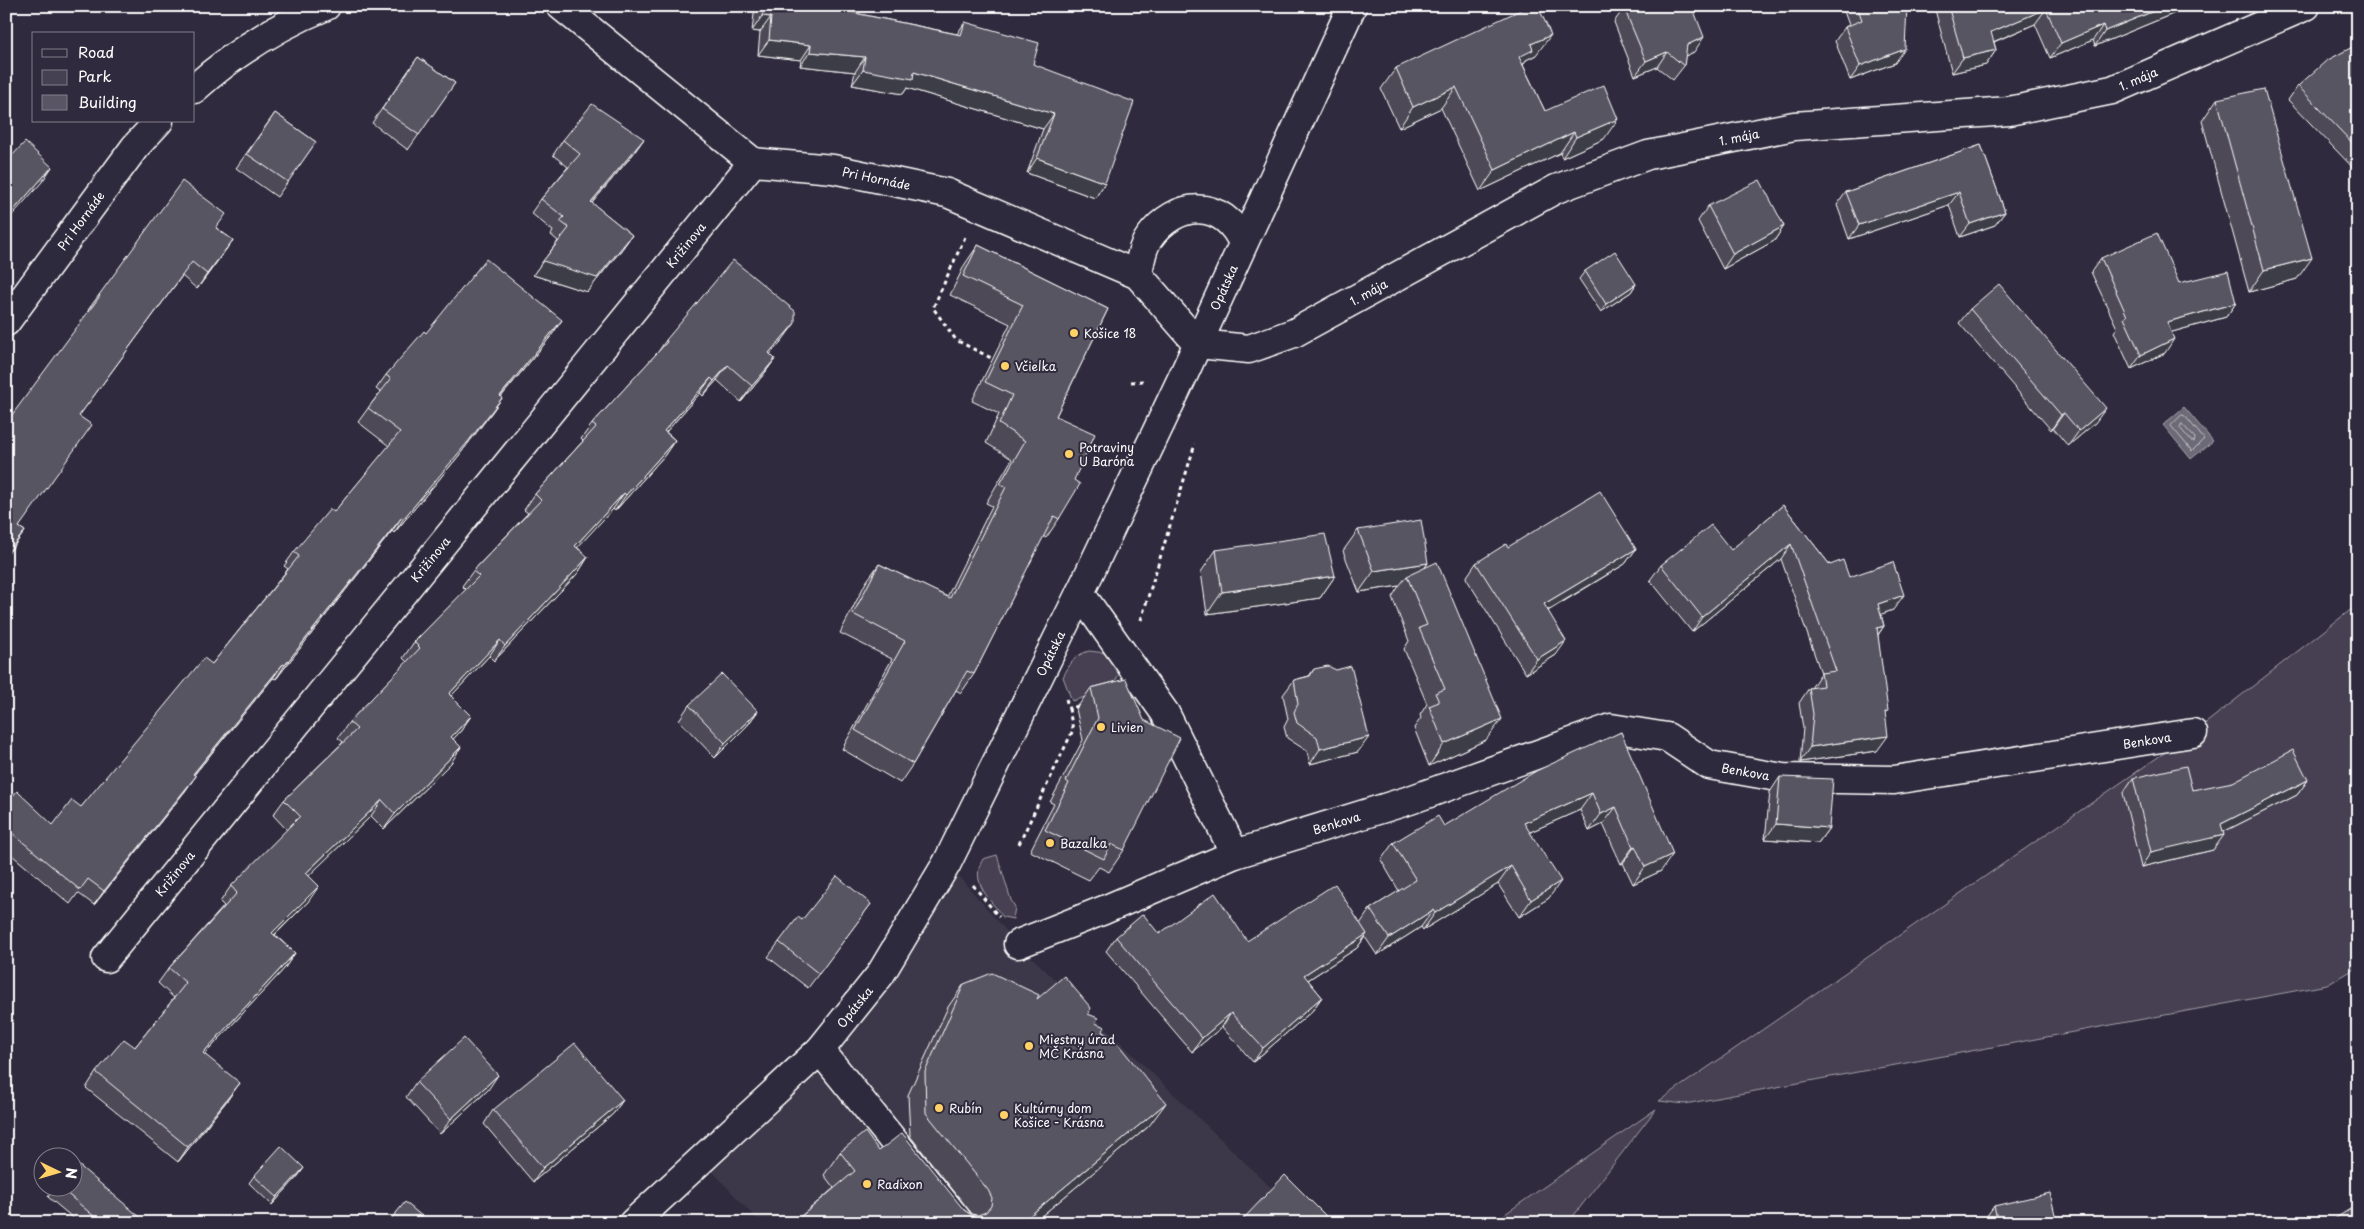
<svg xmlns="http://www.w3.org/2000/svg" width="2364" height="1229" viewBox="0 0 2364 1229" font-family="'Playpen Sans',sans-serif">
<rect width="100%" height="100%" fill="#2f2a3d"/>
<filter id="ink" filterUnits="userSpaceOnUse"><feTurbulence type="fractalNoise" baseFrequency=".02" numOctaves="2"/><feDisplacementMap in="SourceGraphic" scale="10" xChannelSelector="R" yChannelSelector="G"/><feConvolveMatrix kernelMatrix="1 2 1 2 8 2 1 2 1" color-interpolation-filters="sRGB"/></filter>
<g filter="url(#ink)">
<!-- built -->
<path fill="#3c3749" d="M947 863 1018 944 1308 1223H760L701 1159 820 1050Z"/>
<!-- green -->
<g fill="#464152" stroke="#a2a0a8">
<path d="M2358 604V967L2327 985 1685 1104 1659 1101 2193 733Z"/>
<path d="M1089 651 1106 653 1119 674 1111 689 1072 701 1063 677C1070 664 1074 655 1089 651Z"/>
<path d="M997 855 1011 900 1015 907 1013 919 1003 917C990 899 969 882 983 859Z"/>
<path d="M1656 1109 1568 1223H1492Z"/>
</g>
<!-- water -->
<path fill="#6d6a77" stroke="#a7a6ad" d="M2184 407 2213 441 2191 459 2163 425Z"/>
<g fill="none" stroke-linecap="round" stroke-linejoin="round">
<!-- shore -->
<g stroke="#c5c3c9" stroke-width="1">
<path d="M2182 415 2185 416 2204 439 2192 451 2171 426Z"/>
<path d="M2182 424 2195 438 2194 442 2191 441 2180 428Z"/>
</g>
<!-- minor casing -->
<g stroke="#fff" stroke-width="31">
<g id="minor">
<path id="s1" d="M561 6 753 162 833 169 947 193 1138 275 1198 344"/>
<path d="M194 89C233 54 277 26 326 6"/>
<path d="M1138 275C1140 263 1141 249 1149 238 1176 200 1223 198 1243 243"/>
<path id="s2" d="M6 322 135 147 159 121"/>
<path id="s3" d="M1198 344 1249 349 1294 333 1556 189 1648 155 1794 126 2009 111 2112 90 2306 6"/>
<path id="s4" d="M1235 854 1410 800 1611 728 1667 737 1709 765 1783 778 1894 780 2193 733"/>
<path d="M1018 944 1104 910 1235 854 1165 713 1080 593"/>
<path id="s5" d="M106 958 753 162"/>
<path d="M820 1050 960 1223"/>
<path id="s6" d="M633 1223 820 1050 880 975 947 863 1080 593 1183 376 1352 6"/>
</g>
</g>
<!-- path -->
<g stroke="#fff" stroke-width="3" stroke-dasharray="4 4" stroke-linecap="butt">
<path d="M965 237 933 308 956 340 993 359"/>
<path d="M1131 382 1143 381"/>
<path d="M1141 620 1195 444"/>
<path d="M1066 699 1069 709 1081 705"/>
<path d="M1019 844 1073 730 1069 709"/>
<path d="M973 885 999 917"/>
</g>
<!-- minor -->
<use href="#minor" stroke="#2f2a3d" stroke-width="28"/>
</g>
<!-- wall -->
<g fill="#4d4956" stroke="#fff">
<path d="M755 6H821L957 34 965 22 1033 64 1105 183 1095 198 1027 173 1043 129 907 88 903 94 852 85 855 72 800 66 801 60 758 55 760 32 752 31Z"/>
<path d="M1842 6H1907L1895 63 1850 80 1835 41 1845 27 1849 25Z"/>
<path d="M1934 6H2192L2095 46 2093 40 2050 58 2035 24 1994 42 1996 50 1986 65 1952 73Z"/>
<path d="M1624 8 1694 52 1685 56 1684 66 1673 80 1657 67 1635 76 1614 22Z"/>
<path d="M2358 44V173L2288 100 2298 86Z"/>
<path d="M1536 55 1526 60 1523 65 1545 111 1604 139 1562 158 1560 153 1480 191 1441 108 1399 128 1381 89 1396 68Z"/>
<path d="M418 57 455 83 408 150 372 123Z"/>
<path d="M2217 99 2297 279 2249 292 2202 121Z"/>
<path d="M275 113 316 142 277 197 236 168Z"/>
<path d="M563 140 634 153 592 203 632 235 622 249 587 292 533 275 558 241 551 235 553 231 531 213 541 199 568 167 553 155Z"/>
<path d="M1981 145 2005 212 1995 225 1960 237 1949 205 1849 239 1837 205 1846 192Z"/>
<path d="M1708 206 1784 226 1774 241 1723 269 1698 221Z"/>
<path d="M216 228 233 240 197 289 182 276 79 416 19 527 25 531 6 556 90 311 88 310 99 295Z"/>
<path d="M978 245 1108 309 1056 416 1074 480 1059 519 1046 538 1043 536 974 674 961 693 956 690 913 764 900 783 842 749 892 659 840 633 866 582 879 564 947 597 992 506 986 503 1012 459 986 443 999 414 972 401 1010 324 950 295 965 264Z"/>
<path d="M2101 258 2179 283 2236 303 2226 317 2172 332 2165 353 2131 369 2114 332 2117 328 2091 272Z"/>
<path d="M1585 271 1636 284 1631 292 1601 312 1579 279Z"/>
<path d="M1970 309 2095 423 2068 446 2053 428 2051 430 1959 323Z"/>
<path d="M426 333 552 335 501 397 502 398 492 412 457 458 394 533 392 531 276 679 273 678 194 775 186 790 94 905 78 893 70 904 6 850V804L53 825 81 807 212 664 288 569 284 566 294 552 334 512 389 446 358 422 380 392 376 389 386 375Z"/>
<path d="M784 338 770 354 775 359 764 374 741 402 717 380 703 396 700 393 666 432 675 440 664 456 615 511 613 509 577 547 588 557 578 573 494 661 489 656 451 696 471 716 460 732 453 739 451 763 384 829 371 816 308 876V902L275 935 295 953 284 969 205 1054 229 1098 178 1162 86 1088 96 1072 135 1047 174 998 158 983 169 968 224 906 220 902 231 886 287 830 273 815 284 800 343 742 338 738 349 722 407 662 403 658 414 642 466 590 462 586 473 571 528 513 524 510 535 494 583 441 581 439 592 424 658 352 666 340Z"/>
<path d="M1783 505 1830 565 1849 577 1893 610 1881 614 1884 626 1878 635 1885 714 1877 751 1800 762 1803 728 1799 703 1809 688H1811L1821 673 1781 559 1692 632 1650 580 1661 565 1731 550Z"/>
<path d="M1358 530 1428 563 1425 567 1486 740 1429 766 1414 728 1421 718 1420 715 1427 704 1404 649 1409 641 1392 597 1399 586 1359 592 1343 551Z"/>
<path d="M1508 547 1636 549 1625 564 1548 611 1556 655 1526 674 1466 578 1476 563Z"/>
<path d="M1216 550 1335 576 1320 598 1207 614 1201 572Z"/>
<path d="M1314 669 1358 752 1310 764 1307 751 1287 738 1284 727 1288 719 1283 695 1294 680 1309 676Z"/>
<path d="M1126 679 1124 850 1109 872 1099 867 1089 880 1030 851 1054 804 1050 802 1083 740 1076 709 1091 688Z"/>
<path d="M689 705 758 711 747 726 715 758 679 720Z"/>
<path d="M1621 732 1661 871 1633 884 1623 863 1621 864 1603 824 1589 831 1580 810 1530 832 1549 898 1519 917 1498 884 1423 930 1421 927 1377 955 1365 937 1357 948 1308 980 1322 997 1312 1011 1253 1062 1222 1027 1192 1052 1106 951 1116 937 1159 934 1247 941 1360 924 1370 909 1399 891 1381 860 1393 843 1444 826Z"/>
<path d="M1780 777 1829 828 1818 843 1765 839 1770 792Z"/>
<path d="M2133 778 2192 790 2308 780 2297 795 2223 832 2213 850 2141 867 2123 793Z"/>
<path d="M871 904 808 988 768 957 779 942 802 920Z"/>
<path d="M964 984 1037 999 1088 1014 1110 1041 1149 1126 1033 1223H793L834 1188 824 1175 840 1152 879 1151 970 1214 973 1215 910 1136 908 1095 948 1007Z"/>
<path d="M416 1082 488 1090 440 1134 406 1097Z"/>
<path d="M623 1100 613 1114 533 1182 484 1124 493 1110Z"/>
<path d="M299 1175 272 1205 249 1183 254 1176Z"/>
<path d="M55 1186H72L147 1223H79L48 1197Z"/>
<path d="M1994 1206 2057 1223H1984V1220Z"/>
<path d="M1244 1218 1333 1223H1241Z"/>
</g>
<!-- shaded-wall -->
<g fill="#3e3c46" stroke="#fff">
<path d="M2166 6H2192L2095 46 2105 31Z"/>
<path d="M2046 9 2035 24 1981 47 1991 32Z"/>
<path d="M762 16 771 17 760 32 752 31Z"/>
<path d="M2103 25 2093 40 2050 58 2061 43Z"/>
<path d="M1551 35 1536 55 1526 60 1519 71V57L1531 44Z"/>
<path d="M1704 37 1694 52 1677 60 1687 45Z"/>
<path d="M769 40 811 45 801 60 758 55Z"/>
<path d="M1905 49 1895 63 1850 80 1860 66Z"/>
<path d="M1996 50 1986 65 1952 73 1963 58Z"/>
<path d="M810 52 865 57 855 72 800 66Z"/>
<path d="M1667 52 1657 67 1635 76 1646 61Z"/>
<path d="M863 70 914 72 1054 114 1043 129 907 88 903 94 852 85Z"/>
<path d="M1456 87 1441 108 1399 128 1413 107Z"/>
<path d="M1618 119 1604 139 1562 158 1576 137Z"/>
<path d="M1574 132 1560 153 1480 191 1495 170Z"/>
<path d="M644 139 634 153 581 216 591 202Z"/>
<path d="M1037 158 1105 183 1095 198 1027 173Z"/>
<path d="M52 167 42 182 6 222V219Z"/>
<path d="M1959 192 1949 205 1849 239 1859 225Z"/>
<path d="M2005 212 1995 225 1960 237 1970 224Z"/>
<path d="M1784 226 1774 241 1723 269 1733 254Z"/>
<path d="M632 235 622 249 587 292 533 275 543 261Z"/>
<path d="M233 240 222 255 197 289 207 274Z"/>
<path d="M2312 258 2297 279 2249 292 2264 270Z"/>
<path d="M1636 284 1631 292 1601 312 1606 304Z"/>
<path d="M2236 303 2226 317 2158 336 2167 322Z"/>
<path d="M562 320 552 335 490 410 500 396Z"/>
<path d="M795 323 784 338 758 369 769 353Z"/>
<path d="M2174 339 2165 353 2131 369 2141 355Z"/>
<path d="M775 359 764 374 741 402 752 386Z"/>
<path d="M728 365 717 380 703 396 714 381Z"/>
<path d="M711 378 700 393 654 446 664 431Z"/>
<path d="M502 398 492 412 457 458 394 533 404 518Z"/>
<path d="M2106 408 2095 423 2068 446 2079 431Z"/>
<path d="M2064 413 2053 428 2051 430 2061 415Z"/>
<path d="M675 440 664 456 615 511 626 495Z"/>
<path d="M624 493 613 509 565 561 575 546Z"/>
<path d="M402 517 392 531 276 679 285 665Z"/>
<path d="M25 531 14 546 6 556V554Z"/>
<path d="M1791 544 1781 559 1692 632 1702 617Z"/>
<path d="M1636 549 1625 564 1533 619 1544 604Z"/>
<path d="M588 557 578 573 494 661 505 646Z"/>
<path d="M1428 563 1413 584 1407 576 1399 586 1359 592 1374 571Z"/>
<path d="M1335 576 1320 598 1207 614 1222 592Z"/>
<path d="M1904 595 1893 610 1868 619 1878 604Z"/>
<path d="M1884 626 1874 640 1877 628Z"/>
<path d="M500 640 489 656 438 710 449 694Z"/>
<path d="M1566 641 1556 655 1526 674 1537 659Z"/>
<path d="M283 664 273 678 183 788 193 774Z"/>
<path d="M758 711 747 726 715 758 725 743Z"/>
<path d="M471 716 460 732 440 753 451 737Z"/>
<path d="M1502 719 1486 740 1429 766 1444 744Z"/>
<path d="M1888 736 1877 751 1800 762 1810 747Z"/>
<path d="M1369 737 1358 752 1310 764 1320 749Z"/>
<path d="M461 747 451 763 384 829 395 814Z"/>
<path d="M196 776 186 790 94 905 104 891Z"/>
<path d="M2308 780 2297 795 2211 838 2224 835 2213 850 2141 867 2151 852 2221 824Z"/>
<path d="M1592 793 1580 810 1512 840 1524 823Z"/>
<path d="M382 800 371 816 295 889 306 873Z"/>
<path d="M1616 807 1603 824 1589 831 1601 814Z"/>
<path d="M1776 824 1829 828 1818 843 1765 839Z"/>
<path d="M1635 846 1623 863 1621 864 1633 847Z"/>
<path d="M1673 854 1661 871 1633 884 1645 867Z"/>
<path d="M1511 866 1498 884 1423 930 1435 913Z"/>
<path d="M1561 881 1549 898 1519 917 1531 900Z"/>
<path d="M319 886 308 902 261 948 272 933Z"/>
<path d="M1433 910 1421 927 1377 955 1389 938Z"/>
<path d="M1367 934 1357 948 1294 989 1304 975Z"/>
<path d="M295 953 284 969 192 1068 203 1053Z"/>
<path d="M1322 997 1312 1011 1253 1062 1263 1048Z"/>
<path d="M1231 1013 1222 1027 1192 1052 1202 1038Z"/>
<path d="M498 1075 488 1090 440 1134 451 1119Z"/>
<path d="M240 1083 229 1098 178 1162 188 1147Z"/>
<path d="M623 1100 613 1114 533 1182 543 1168Z"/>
<path d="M1166 1103 1149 1126 1033 1223H1021Z"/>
<path d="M304 1168 299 1175 272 1205 277 1197Z"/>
<path d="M1009 1216 1005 1223H1001Z"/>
</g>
<!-- building -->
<g fill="#595564" stroke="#fff">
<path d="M764 6H821L961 35 965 22 1039 43 1033 64 1134 102 1105 183 1037 158 1054 114 914 72 913 79 863 70 865 57 810 52 811 45 769 40 771 17 762 16Z"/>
<path d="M1529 6H1538L1551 35 1531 44 1533 50 1519 57 1545 111 1604 85 1618 119 1576 137 1574 132 1495 170 1456 87 1413 107 1396 68Z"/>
<path d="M1627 6H1692L1704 37 1687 45 1684 66 1667 52 1646 61 1624 8Z"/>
<path d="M1857 6H1907L1905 49 1860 66 1845 27 1862 20Z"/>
<path d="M1948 6H2166L2105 31 2103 25 2061 43 2046 9 1991 32 1996 50 1963 58Z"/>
<path d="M2358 44V149L2298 86 2326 61Z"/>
<path d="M418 57 455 83 419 135 382 109Z"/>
<path d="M2264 89 2312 258 2264 270 2217 99Z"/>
<path d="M592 104 644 139 591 202 632 235 597 278 543 261 569 228 560 221 564 217 541 199 580 154 563 140Z"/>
<path d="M275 113 316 142 288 182 247 154Z"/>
<path d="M25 142 52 167 6 219V162Z"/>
<path d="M1981 145 2005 212 1970 224 1959 192 1859 225 1846 192Z"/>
<path d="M1760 180 1784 226 1733 254 1708 206Z"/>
<path d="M182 181 226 214 216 228 233 240 207 274 192 262 79 416 92 425 19 527 25 531 6 554V423L100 296 99 295Z"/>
<path d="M2157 233 2179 283 2228 271 2236 303 2167 322 2174 339 2141 355 2124 318 2127 316 2101 258Z"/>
<path d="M978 245 1108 309 1056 416 1095 434 1074 480 1080 484 1059 519 1054 516 974 674 967 671 913 764 855 730 905 641 853 614 879 564 950 598 1006 487 1000 484 1025 441 999 424 1012 395 985 382 1023 305 963 276Z"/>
<path d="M1615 251 1636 284 1606 304 1585 271Z"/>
<path d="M486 259 562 320 500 396 502 398 467 443 404 518 402 517 285 665 283 664 193 774 196 776 104 891 88 879 80 890 6 828V804L17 791 53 825 72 800 81 807 204 658 212 664 299 556 294 552 330 509 334 512 400 432 368 408 391 379 386 375 424 331 426 333Z"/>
<path d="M733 260 795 311V323L769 353 775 359 752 386 728 365 714 381 711 378 664 431 675 440 626 495 624 493 575 546 588 557 505 646 500 640 449 694 471 716 451 737 461 747 395 814 382 800 306 873 319 886 272 933 295 953 203 1053 240 1083 188 1147 96 1072 124 1039 135 1047 186 983 169 968 237 893 231 886 300 816 284 800 357 729 349 722 420 648 414 642 479 576 473 571 541 500 535 494 596 427 592 424 667 342 666 340Z"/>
<path d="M1999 284 2106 408 2079 431 2064 413 2061 415 1970 309Z"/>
<path d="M1600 491 1636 549 1544 604 1566 641 1537 659 1476 563 1506 544 1508 547Z"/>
<path d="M1783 505 1830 565 1843 560 1849 577 1893 562 1904 595 1878 604 1884 626 1877 628 1888 711 1885 712 1888 736 1810 747 1813 714 1809 688 1823 686 1821 673 1836 671 1791 544 1702 617 1661 565 1711 525 1731 550Z"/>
<path d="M1421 520 1428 563 1374 571 1358 530Z"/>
<path d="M1325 534 1335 576 1222 592 1216 550Z"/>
<path d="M1437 562 1502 719 1444 744 1429 706 1439 702 1435 693 1445 689 1419 628 1427 625 1407 576Z"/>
<path d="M1328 666 1336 670 1351 666 1369 737 1320 749 1317 737 1297 723 1294 712 1298 704 1294 680 1310 676 1314 669Z"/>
<path d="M722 674 758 711 725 743 689 705Z"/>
<path d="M1126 679 1144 720 1180 738 1124 850 1111 844 1104 859 1045 830 1069 783 1066 781 1098 718 1091 688Z"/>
<path d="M1621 732 1673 854 1645 867 1635 846 1633 847 1616 807 1601 814 1592 793 1524 823 1561 881 1531 900 1511 866 1435 913 1433 910 1389 938 1370 909 1416 880 1393 843 1438 816 1444 826 1536 771Z"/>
<path d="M2293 750 2308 780 2221 824 2224 835 2151 852 2133 778 2186 766 2192 790 2233 782Z"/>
<path d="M1780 777 1833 779 1829 828 1776 824Z"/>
<path d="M837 876 871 904 819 974 779 942 798 917 802 920Z"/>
<path d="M1335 884 1367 934 1304 975 1322 997 1263 1048 1231 1013 1202 1038 1116 937 1143 914 1159 934 1215 893 1247 941Z"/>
<path d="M992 973 1039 995 1037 999 1064 976 1091 1008 1088 1014 1098 1018 1095 1023 1105 1027 1102 1032 1111 1036 1110 1041 1118 1044 1166 1103 1021 1223H1015L1009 1216 1001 1223H793L855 1171 840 1152 865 1132 879 1151 902 1133 964 1210 970 1214 978 1215 986 1212 991 1206 992 1198 988 1190 926 1113 925 1072 964 984Z"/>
<path d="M464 1038 498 1075 451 1119 416 1082Z"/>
<path d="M575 1043 623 1100 543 1168 493 1110Z"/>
<path d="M281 1146 304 1168 277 1197 254 1176Z"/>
<path d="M76 1163 147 1223H102L58 1186H72V1167Z"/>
<path d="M1285 1175 1333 1223H1248L1244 1218Z"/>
<path d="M2050 1193 2057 1223H1998L1994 1206Z"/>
<path d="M405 1202 430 1223H388Z"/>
<path d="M2358 1204V1223H2328Z"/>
<path d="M1938 1218 1942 1223H1931Z"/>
</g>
</g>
<!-- markers -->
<g fill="#ffd166" stroke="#2f2a3d" stroke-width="2">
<circle cx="1074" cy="333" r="5"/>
<circle cx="1005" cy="366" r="5"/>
<circle cx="1069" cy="454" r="5"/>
<circle cx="1101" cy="727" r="5"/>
<circle cx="1050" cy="843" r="5"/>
<circle cx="1029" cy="1046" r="5"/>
<circle cx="939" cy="1108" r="5"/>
<circle cx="1004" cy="1115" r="5"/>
<circle cx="867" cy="1184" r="5"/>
</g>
<g text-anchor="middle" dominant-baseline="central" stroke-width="4" stroke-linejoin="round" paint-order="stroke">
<!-- street labels -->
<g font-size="12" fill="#fff" stroke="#2f2a3d">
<text stroke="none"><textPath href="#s3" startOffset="994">1. mája</textPath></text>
<text stroke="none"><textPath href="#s3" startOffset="589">1. mája</textPath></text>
<text stroke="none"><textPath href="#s1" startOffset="372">Pri Hornáde</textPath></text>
<text stroke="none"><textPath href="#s2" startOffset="126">Pri Hornáde</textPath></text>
<text stroke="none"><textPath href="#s5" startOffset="919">Križinova</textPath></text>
<text stroke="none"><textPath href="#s6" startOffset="1120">Opátska</textPath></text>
<text stroke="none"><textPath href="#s3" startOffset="184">1. mája</textPath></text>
<text stroke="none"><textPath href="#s5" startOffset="514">Križinova</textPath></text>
<text stroke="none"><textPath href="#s6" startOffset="715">Opátska</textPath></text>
<text stroke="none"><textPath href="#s4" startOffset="946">Benkova</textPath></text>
<text stroke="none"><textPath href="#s4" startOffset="541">Benkova</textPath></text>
<text stroke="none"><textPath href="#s4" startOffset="106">Benkova</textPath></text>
<text stroke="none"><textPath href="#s5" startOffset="109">Križinova</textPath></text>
<text stroke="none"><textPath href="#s6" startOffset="310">Opátska</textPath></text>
</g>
<!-- poi labels -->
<g font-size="12" fill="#fff" stroke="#2f2a3d" text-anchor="start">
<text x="1084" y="333">Košice 18</text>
<text x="1015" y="366">Včielka</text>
<text x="1079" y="447">Potraviny<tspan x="1079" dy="14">U Baróna</tspan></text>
<text x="1111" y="727">Livien</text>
<text x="1060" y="843">Bazalka</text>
<text x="1039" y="1039">Miestny úrad<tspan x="1039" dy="14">MČ Krásna</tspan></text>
<text x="949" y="1108">Rubín</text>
<text x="1014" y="1108">Kultúrny dom<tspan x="1014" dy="14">Košice - Krásna</tspan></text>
<text x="877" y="1184">Radixon</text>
</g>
</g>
<!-- margin -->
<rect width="2364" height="1229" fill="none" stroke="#2f2a3d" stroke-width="25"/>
<rect x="12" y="12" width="2339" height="1204" fill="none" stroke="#fff" stroke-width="2" filter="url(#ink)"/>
<!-- legend -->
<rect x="32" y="32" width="162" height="90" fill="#2f2a3d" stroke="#827f8b"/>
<rect x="42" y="49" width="25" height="8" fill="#2f2a3d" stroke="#827f8b"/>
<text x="78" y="58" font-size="15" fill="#ffffff">Road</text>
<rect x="42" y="70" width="25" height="15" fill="#464152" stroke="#827f8b"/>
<text x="78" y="82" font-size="15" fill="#ffffff">Park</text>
<rect x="42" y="95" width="25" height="15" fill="#595564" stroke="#827f8b"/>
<text x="78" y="108" font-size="15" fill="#ffffff">Building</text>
<!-- north arrow -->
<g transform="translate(58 1172) rotate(95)"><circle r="24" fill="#2f2a3d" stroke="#827f8b"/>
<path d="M0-4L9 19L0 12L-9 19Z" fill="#ffd166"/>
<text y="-8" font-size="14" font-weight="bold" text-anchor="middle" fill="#ffffff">N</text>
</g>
</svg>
